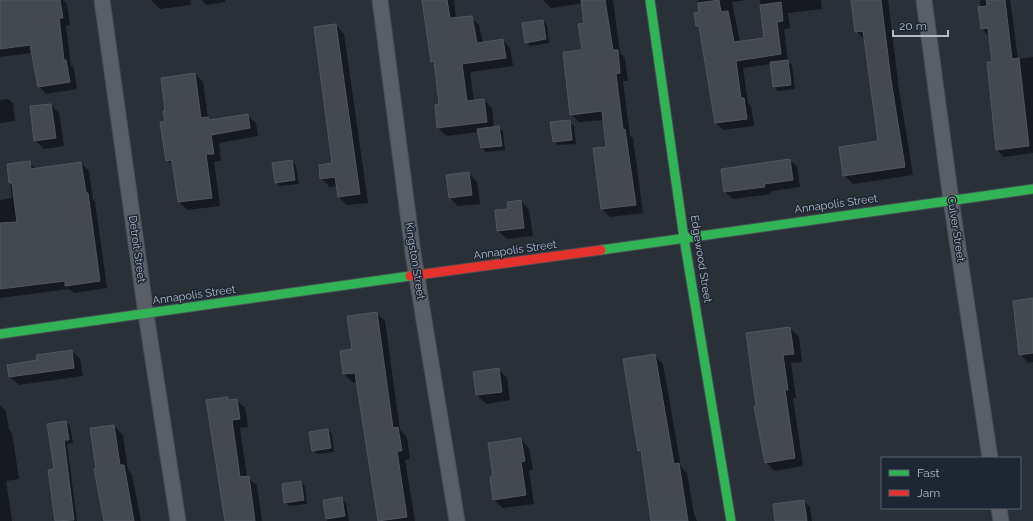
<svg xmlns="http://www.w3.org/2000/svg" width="1033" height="521" viewBox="0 0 1033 521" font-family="Raleway,sans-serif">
<rect width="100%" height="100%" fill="#2a3038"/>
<!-- shadow -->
<g fill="#0007">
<path d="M0 0H63L67 4 70 25 66 26 71 66 74 68 77 89 46 94 39 86 35 59 32 53 0 57Z"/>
<path d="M190 0 191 5 160 9 151 0Z"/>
<path d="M202 0H225V2L206 5Z"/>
<path d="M424 0H454L456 19 471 17 479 25 483 43 503 40 510 48 513 66 470 72 474 101 484 100 492 108 494 128 499 127 503 132 505 150 486 152 482 148 479 132 446 136 438 128 440 105Z"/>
<path d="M543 0H613L620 53 625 59 628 81H623L630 136 633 138 643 213 610 217 602 209 594 149 607 148 604 120 579 122 571 114 583 50 585 24 583 3 551 8Z"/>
<path d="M698 0H747L732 2 740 42 765 39 760 0H821L822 9 788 13 790 28 784 29 788 62 792 65 795 89 778 91 774 87 771 64 743 68 748 103 751 106 754 126 723 130 716 123 701 30 697 26 700 13Z"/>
<path d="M852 0H888L899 89 913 175 853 184 844 175 879 142 865 40 856 31Z"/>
<path d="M980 0H1010L1018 59 1033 57V153L1004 157 997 150 993 62 989 36 982 29Z"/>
<path d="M543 21 547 25 549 43 530 46 526 42Z"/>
<path d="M336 25 344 34 368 203 347 205 339 197 337 186 330 187 321 178 334 164Z"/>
<path d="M195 74 203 82 208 118 211 121 247 115 256 123 258 136 219 143 221 161 214 162 220 206 187 210 179 202 174 167 167 160 166 123Z"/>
<path d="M8 99 13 103 15 121 0 123V100Z"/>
<path d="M51 105 59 113 64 146 44 149 35 140Z"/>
<path d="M569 122 574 126 576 144 558 145 554 141Z"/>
<path d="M790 160 797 167 800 187 771 191V194L733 199 725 192 722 170Z"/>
<path d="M292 161 296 166 299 184 280 186 276 182Z"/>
<path d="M29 162 36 169 81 163 89 171 93 200 95 202 107 288 74 293 69 289 0 298V200L12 198 8 165Z"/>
<path d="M469 173 477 182 480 204 458 206 450 198Z"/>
<path d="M521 201 529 210 533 236 507 239 498 231 509 210Z"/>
<path d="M1033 299V362L1029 363 1020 354Z"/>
<path d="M376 313 385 321 400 430 407 437 410 459 405 460 415 521H379L357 382H352L344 374 354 350Z"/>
<path d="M790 328 799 337 802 362 791 363 796 398H793L803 466 774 471 766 462 757 407Z"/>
<path d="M72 351 80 359 83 376 19 385 10 377 38 360Z"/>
<path d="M655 356 663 364 681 467 687 473 694 514 697 521H652L643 454 639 450Z"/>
<path d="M498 369 507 378 510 400 486 404 477 395 474 373Z"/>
<path d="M228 398 230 401 236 400 245 408 248 427 240 428 247 477 257 485 262 521H226Z"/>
<path d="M0 405 6 411 9 429 12 433 19 479 6 481 12 521H0Z"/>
<path d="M66 422 70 426 73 443 67 444 77 521H56L50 470H55Z"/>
<path d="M114 426 123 435 128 470 132 475 141 521H104L97 470Z"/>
<path d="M328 430 332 434 334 452 317 454 313 450Z"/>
<path d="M521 439 529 448 533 470H529L534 504 503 508 494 500V478Z"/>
<path d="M301 482 305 487 307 504 289 506 285 502Z"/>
<path d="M342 498 346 503 349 521H327L324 501Z"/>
<path d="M804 501 810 507 812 521H776Z"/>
</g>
<!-- building -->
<g fill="#444950" stroke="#52575f">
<path d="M0 0H60L63 18H59L64 60H66L70 82 38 87 30 45 0 49Z"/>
<path d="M422 0H447L450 18 472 16 477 43 503 39 506 58 462 64 467 101 484 99 487 122 437 128 435 105 439 104 434 61 431 62Z"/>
<path d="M581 0H605L613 50H618L620 73 616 74 623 130 625 129 636 205 601 209 593 148 606 147 602 111 570 115 563 52 582 50 578 24 584 23Z"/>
<path d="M719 0 721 12 728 11 734 42 764 38 760 5 781 2 783 21 777 22 781 54 736 61 741 98H744L747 119 715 123 699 26H696L694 13 699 12 698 3Z"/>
<path d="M851 0H881L891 80 905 167 843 176 839 147 878 141 863 31 855 32Z"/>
<path d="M986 0H1005L1012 59 1019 58 1029 146 996 150 987 62H992L988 28 981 29 978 7 987 6Z"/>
<path d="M543 20 546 39 525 43 522 23Z"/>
<path d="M336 24 360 194 338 197 335 177 320 179 319 165 332 163 314 27Z"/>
<path d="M788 60 791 85 773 87 770 62Z"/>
<path d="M195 73 201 118 208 117 209 120 248 114 250 128 211 135 214 154H206L212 198 178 202 173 167 171 160 166 161 160 122H165L163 111H165L161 78Z"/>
<path d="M51 104 56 138 34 141 30 106Z"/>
<path d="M570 120 572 140 553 142 550 122Z"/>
<path d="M499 126 502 146 481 148 477 129Z"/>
<path d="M790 159 793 180 764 184 765 187 724 192 721 169Z"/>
<path d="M292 160 295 180 275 183 272 163Z"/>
<path d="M30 161 31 169 81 162 86 193H88L100 281 65 286V281L0 289V223L17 222 12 183H9L7 164Z"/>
<path d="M469 172 472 195 449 198 446 175Z"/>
<path d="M521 200 524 228 497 231 495 210 508 209 507 202Z"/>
<path d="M1033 298V353L1019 355 1013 301Z"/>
<path d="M377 312 393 428 398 427 402 451H397L407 517 378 521 355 373 343 374 340 351 352 349 347 316Z"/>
<path d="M790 327 794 354 783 355 788 390H785L795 458 765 463 754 407 756 406 746 333Z"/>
<path d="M72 350 74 368 9 377 7 365 37 360 36 355Z"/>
<path d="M655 354 674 464 679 463 688 521H651L641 450 638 451 623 359Z"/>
<path d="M499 368 502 392 476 395 473 372Z"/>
<path d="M228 397V400L237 399 240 419 232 420 240 477 249 476 255 521H225L206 400Z"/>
<path d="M66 421 69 440H64L74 520 55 521 48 470 54 469 47 424Z"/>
<path d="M114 425 120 465H124L134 521H104L94 469H96L90 428Z"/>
<path d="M328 429 331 448 312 451 309 432Z"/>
<path d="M521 438 525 461 521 462 526 495 493 500 490 477H493L488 443Z"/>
<path d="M301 481 304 500 284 503 282 484Z"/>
<path d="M342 497 345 516 326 519 323 500Z"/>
<path d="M804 500 807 521H775L773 504Z"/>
</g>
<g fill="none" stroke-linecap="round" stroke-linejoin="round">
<!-- street casing -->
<g stroke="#484c53" stroke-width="17">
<g id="street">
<path d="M102 0 146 314 178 521"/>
<path d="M380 0 413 253 457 521"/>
<path d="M924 0 951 200 990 458"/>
<path d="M999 508 1001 521"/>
</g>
</g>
<!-- fast casing -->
<g stroke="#484c53" stroke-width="11">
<g id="fast">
<path d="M650 0 684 238 731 521"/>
<path d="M601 250 1033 189"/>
<path d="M0 334 410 276"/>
</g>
</g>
<!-- jam casing -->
<g stroke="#484c53" stroke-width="11">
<path id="jam" d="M410 276 601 250"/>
</g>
<!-- street -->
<use href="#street" stroke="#5a5e66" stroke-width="15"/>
<!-- fast -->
<use href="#fast" stroke="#30b455" stroke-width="9"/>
<!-- jam -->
<use href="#jam" stroke="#e5322d" stroke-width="9"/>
</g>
<g text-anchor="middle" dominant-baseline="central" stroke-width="3" stroke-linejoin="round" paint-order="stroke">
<!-- street labels -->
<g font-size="11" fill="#b4bcc9" stroke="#1d2633">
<text transform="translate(836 204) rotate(-8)">Annapolis Street</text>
<text transform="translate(956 229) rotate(81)">Culver Street</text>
<text transform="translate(137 249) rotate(82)">Detroit Street</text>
<text transform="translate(515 250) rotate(-8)">Annapolis Street</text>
<text transform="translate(701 259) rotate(81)">Edgewood Street</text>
<text transform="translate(415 261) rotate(81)">Kingston Street</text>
<text transform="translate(194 295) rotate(-8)">Annapolis Street</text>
</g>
</g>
<!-- legend -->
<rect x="881" y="457" width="140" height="52" fill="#1d2633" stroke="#59626f"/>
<rect x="889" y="470" width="20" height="6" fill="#30b455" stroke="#59626f"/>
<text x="917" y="477" font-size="12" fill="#b4bcc9">Fast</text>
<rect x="889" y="490" width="20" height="6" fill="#e5322d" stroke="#59626f"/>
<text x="917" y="497" font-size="12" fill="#b4bcc9">Jam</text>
<!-- scale -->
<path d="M893 30v6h55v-6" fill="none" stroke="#b4bcc9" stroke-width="2"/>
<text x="899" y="30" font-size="12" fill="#b4bcc9" stroke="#1d2633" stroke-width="3" paint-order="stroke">20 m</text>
</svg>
